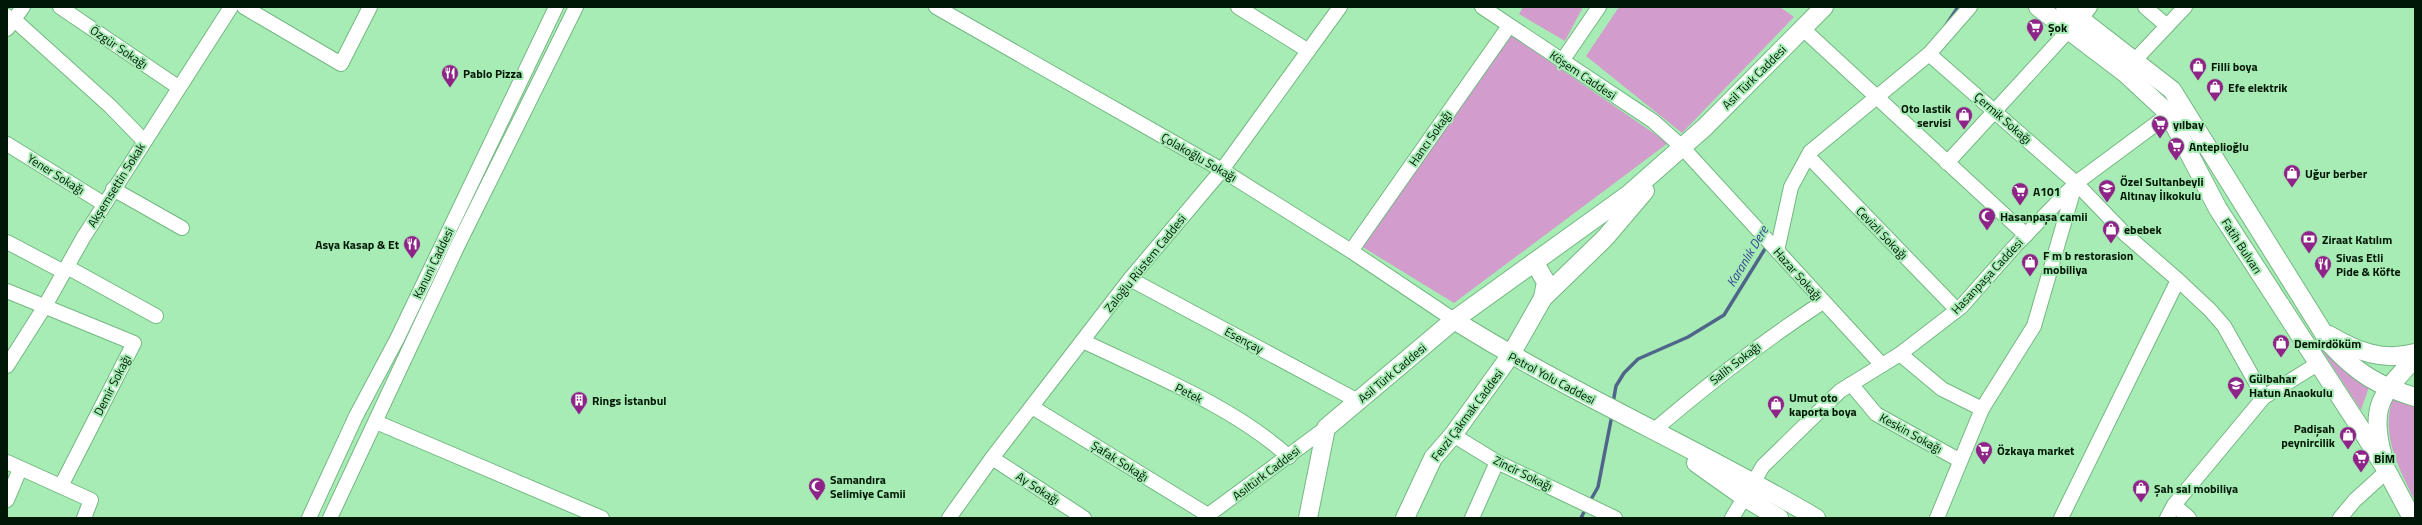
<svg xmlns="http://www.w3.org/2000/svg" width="2422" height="525" viewBox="0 0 2422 525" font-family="'Titillium Web',sans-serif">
<rect width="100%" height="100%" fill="#a7ecb5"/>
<!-- green -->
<g fill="#d29ccc">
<path d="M1523 7H1583L1565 41 1519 14Z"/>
<path d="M1619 7H1780L1794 17 1682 133 1586 56Z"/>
<path d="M1511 35 1668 143 1454 303 1361 246Z"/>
<path d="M2318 344 2370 384 2361 410Z"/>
<path d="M2393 398 2415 403V501C2399 468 2380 434 2393 398Z"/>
</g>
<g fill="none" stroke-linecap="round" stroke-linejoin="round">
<!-- stream -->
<g stroke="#50658a" stroke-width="3.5">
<path d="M1946 25 1958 7"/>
<path d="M1613 403 1616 386 1624 373 1638 359 1688 337 1724 315 1768 244"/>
<path d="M1589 503 1598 487 1612 415"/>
<path d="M1581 518 1586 508"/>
</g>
<!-- minor casing -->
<g stroke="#73b782" stroke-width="16">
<g id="minor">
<path d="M60 7 178 87"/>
<path d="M244 7 341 64 370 7"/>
<path d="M936 7 1222 170 1351 251 1454 320"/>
<path d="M1238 7 1307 50"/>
<path d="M1482 7 1653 121 1682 147 1882 365"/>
<path d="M2145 7 2167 26"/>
<path d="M7 16 19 24 110 106 144 141"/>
<path d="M2080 20 2090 7"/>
<path d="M1802 28 2026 235"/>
<path d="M7 29 23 7"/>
<path d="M1929 54 2076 183 2125 234 2178 280"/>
<path d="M1562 61 1599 7"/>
<path d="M2134 61 2185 7"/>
<path d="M7 144 104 204"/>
<path d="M1808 156 1957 310"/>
<path d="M1947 163 2068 31"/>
<path d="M113 189 182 228"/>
<path d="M7 242 64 272"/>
<path d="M1351 251 1509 26"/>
<path d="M1777 251 1791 187 1810 152 1929 54 1970 7"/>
<path d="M67 267 156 316"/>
<path d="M1130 279 1358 401"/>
<path d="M7 291 134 343 61 486"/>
<path d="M1083 341C1149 373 1235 407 1289 457"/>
<path d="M1900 354 1942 389 1982 409"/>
<path d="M7 366 45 306 83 238 231 7"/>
<path d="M1851 384 1876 414 1959 460"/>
<path d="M1032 407 1208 515"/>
<path d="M376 422 602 518"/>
<path d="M1653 431C1707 385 1763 341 1823 302"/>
<path d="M1453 435 1497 462 1615 518"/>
<path d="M992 458 1084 518"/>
<path d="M7 462 91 500 84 518"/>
<path d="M7 500 20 469"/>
<path d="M2174 505 2189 518"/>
<path d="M309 518 356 416 397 339 556 7"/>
<path d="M330 518 458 245 576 7"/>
<path d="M949 518 992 458 1130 279 1222 170 1340 7"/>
<path d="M1204 518 1326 428"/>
<path d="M1472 518 1497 462"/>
<path d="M1732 518 1763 466 1840 391 1900 354 1961 307 2015 246 2076 183 2176 109"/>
<path d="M1937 518 1982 409 2034 326 2075 185"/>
<path d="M2061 518 2178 280 2210 310 2224 326 2264 397"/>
<path d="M2167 518 2174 505 2264 397 2319 363"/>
<path d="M2340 518 2355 500 2387 471"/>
</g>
</g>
<!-- major casing -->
<g stroke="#73b782" stroke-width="20">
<g id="major">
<path d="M2038 7 2125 73 2168 113 2218 209 2361 429 2387 471 2412 518"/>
<path d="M2065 7 2172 90 2331 345C2357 373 2378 386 2415 397"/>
<path d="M1532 264 1539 270 1546 282 1543 298"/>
<path d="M1454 320C1570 393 1697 448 1816 518"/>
<path d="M2329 335C2356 351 2383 362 2415 353"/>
<path d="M2382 453C2369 405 2384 392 2415 358"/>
<path d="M1696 463 1744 497 1779 518"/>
<path d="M1308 518 1326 428 1454 320 1629 194 1705 127 1824 7"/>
<path d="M1405 518 1433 458 1453 435 1510 356 1543 298 1605 238 1645 191"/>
</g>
</g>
<!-- minor -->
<use href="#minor" stroke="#fff" stroke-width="14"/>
<!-- major -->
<use href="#major" stroke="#fff" stroke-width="18"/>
</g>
<!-- icons -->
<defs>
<g id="supermarket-pin" transform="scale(0.9)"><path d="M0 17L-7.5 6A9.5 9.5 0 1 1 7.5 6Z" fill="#8e2488" stroke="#a7ecb5"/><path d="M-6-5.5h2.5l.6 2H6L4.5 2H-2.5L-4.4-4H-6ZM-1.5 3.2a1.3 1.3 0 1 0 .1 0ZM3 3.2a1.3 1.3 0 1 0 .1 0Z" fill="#fff"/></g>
<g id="shop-pin" transform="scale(0.9)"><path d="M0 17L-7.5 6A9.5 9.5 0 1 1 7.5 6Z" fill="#8e2488" stroke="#a7ecb5"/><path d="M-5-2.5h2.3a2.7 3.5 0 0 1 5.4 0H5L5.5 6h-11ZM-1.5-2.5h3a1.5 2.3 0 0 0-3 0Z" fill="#fff"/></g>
<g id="restaurant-pin" transform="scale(0.9)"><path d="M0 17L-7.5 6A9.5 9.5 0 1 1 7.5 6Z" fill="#8e2488" stroke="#a7ecb5"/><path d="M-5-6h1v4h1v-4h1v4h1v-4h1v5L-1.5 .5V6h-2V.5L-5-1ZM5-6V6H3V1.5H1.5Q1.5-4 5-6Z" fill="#fff"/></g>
<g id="school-pin" transform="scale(0.9)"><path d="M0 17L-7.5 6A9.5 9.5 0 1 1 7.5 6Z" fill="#8e2488" stroke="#a7ecb5"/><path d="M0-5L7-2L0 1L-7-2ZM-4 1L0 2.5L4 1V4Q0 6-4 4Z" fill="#fff"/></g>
<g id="mosque-pin" transform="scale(0.9)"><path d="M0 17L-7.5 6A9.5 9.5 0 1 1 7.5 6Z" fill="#8e2488" stroke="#a7ecb5"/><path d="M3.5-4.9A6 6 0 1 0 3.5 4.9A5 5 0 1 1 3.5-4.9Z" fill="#fff"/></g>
<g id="bank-pin" transform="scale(0.9)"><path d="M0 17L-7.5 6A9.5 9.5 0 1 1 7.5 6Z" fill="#8e2488" stroke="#a7ecb5"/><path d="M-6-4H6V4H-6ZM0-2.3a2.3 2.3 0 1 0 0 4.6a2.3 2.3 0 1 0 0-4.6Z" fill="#fff"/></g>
<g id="building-pin" transform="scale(0.9)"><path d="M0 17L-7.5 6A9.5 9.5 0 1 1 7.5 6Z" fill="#8e2488" stroke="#a7ecb5"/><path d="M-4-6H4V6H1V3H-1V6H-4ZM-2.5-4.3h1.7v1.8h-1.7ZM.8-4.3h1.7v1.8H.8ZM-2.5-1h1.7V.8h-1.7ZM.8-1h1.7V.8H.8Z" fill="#fff"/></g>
</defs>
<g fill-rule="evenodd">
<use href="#supermarket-pin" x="2035" y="27"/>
<use href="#shop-pin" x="2198" y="66"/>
<use href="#restaurant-pin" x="450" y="73"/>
<use href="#shop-pin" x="2215" y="87"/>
<use href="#shop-pin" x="1964" y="115"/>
<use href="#supermarket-pin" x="2160" y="124"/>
<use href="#supermarket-pin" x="2176" y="146"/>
<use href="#shop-pin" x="2292" y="173"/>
<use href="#school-pin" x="2107" y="188"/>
<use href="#supermarket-pin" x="2020" y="191"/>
<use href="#mosque-pin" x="1987" y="216"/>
<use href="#shop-pin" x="2111" y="229"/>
<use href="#bank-pin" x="2309" y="239"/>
<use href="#restaurant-pin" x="412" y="244"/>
<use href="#shop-pin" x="2030" y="262"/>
<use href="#restaurant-pin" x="2323" y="264"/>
<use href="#shop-pin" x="2281" y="343"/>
<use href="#school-pin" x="2236" y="385"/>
<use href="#building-pin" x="579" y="400"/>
<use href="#shop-pin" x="1776" y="404"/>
<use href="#shop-pin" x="2348" y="435"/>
<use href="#supermarket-pin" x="1984" y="450"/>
<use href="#supermarket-pin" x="2361" y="458"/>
<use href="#mosque-pin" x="817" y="486"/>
<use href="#shop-pin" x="2141" y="488"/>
</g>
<g text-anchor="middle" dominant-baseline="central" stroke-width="4" stroke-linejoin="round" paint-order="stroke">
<!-- poi labels -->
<g font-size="12" font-weight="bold" fill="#001705" stroke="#a7ecb5" text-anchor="start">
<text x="2048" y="27">Şok</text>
<text x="2211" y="66">Filli boya</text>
<text x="463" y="73">Pablo Pizza</text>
<text x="2228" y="87">Efe elektrik</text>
<text x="1951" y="108" text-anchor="end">Oto lastik<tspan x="1951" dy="14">servisi</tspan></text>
<text x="2173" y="124">yılbay</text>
<text x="2189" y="146">Anteplioğlu</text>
<text x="2305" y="173">Uğur berber</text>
<text x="2120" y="181">Özel Sultanbeyli<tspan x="2120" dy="14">Altınay İlkokulu</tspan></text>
<text x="2033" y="191">A101</text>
<text x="2000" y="216">Hasanpaşa camii</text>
<text x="2124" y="229">ebebek</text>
<text x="2322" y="239">Ziraat Katılım</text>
<text x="399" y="244" text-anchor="end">Asya Kasap &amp; Et</text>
<text x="2043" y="255">F m b restorasion<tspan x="2043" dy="14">mobiliya</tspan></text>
<text x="2336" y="257">Sivas Etli<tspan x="2336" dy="14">Pide &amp; Köfte</tspan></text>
<text x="2294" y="343">Demirdöküm</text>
<text x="2249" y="378">Gülbahar<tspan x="2249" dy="14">Hatun Anaokulu</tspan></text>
<text x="1789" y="397">Umut oto<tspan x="1789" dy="14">kaporta boya</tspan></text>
<text x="592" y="400">Rings İstanbul</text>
<text x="2335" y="428" text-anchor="end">Padişah<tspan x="2335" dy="14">peynircilik</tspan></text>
<text x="1997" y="450">Özkaya market</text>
<text x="2374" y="458">BİM</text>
<text x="830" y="479">Samandıra<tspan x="830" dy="14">Selimiye Camii</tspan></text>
<text x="2154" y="488">Şah sal mobiliya</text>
</g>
<!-- street labels -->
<g font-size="12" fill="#001705" stroke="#a7ecb5">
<text transform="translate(119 47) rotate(34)">Özgür Sokağı</text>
<text transform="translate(1583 75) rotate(34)">Köşem Caddesi</text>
<text transform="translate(1754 77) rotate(-45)">Asil Türk Caddesi</text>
<text transform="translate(2003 118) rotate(41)">Çermik Sokağı</text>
<text transform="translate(1430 138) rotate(-55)">Hancı Sokağı</text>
<text transform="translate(1199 157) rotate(30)">Çolakoğlu Sokağı</text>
<text transform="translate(56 174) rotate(32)">Yener Sokağı</text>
<text transform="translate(116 185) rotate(-58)">Akşemsettin Sokak</text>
<text transform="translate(1882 233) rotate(46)">Cevizli Sokağı</text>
<text transform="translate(2242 246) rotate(57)">Fatih Bulvarı</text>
<text transform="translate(433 263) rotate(-64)">Kanuni Caddesi</text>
<text transform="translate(1145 263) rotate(-51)">Zaloğlu Rüstem Caddesi</text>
<text transform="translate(1798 274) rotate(48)">Hazar Sokağı</text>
<text transform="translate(1987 276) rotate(-47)">Hasanpaşa Caddesi</text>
<text transform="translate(1244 340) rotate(28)">Esençay</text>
<text transform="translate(1735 363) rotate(-38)">Salih Sokağı</text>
<text transform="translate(1392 373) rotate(-40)">Asil Türk Caddesi</text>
<text transform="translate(1552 378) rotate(28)">Petrol Yolu Caddesi</text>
<text transform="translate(112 385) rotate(-63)">Demir Sokağı</text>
<text transform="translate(1189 393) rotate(27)">Petek</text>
<text transform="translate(1467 415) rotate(-53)">Fevzi Çakmak Caddesi</text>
<text transform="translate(1911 433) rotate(29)">Keskin Sokağı</text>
<text transform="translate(1120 461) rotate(32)">Şafak Sokağı</text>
<text transform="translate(1266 473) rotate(-37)">Asıltürk Caddesi</text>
<text transform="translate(1523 473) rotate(26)">Zincir Sokağı</text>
<text transform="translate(1038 488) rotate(33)">Ay Sokağı</text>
</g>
<!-- water labels -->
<g font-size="13" font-style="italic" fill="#374994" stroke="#a7ecb5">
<text transform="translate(1747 256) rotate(-59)">Karanlık Dere</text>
</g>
</g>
<!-- border -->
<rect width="2422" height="525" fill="none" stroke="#001705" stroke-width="16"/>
</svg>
